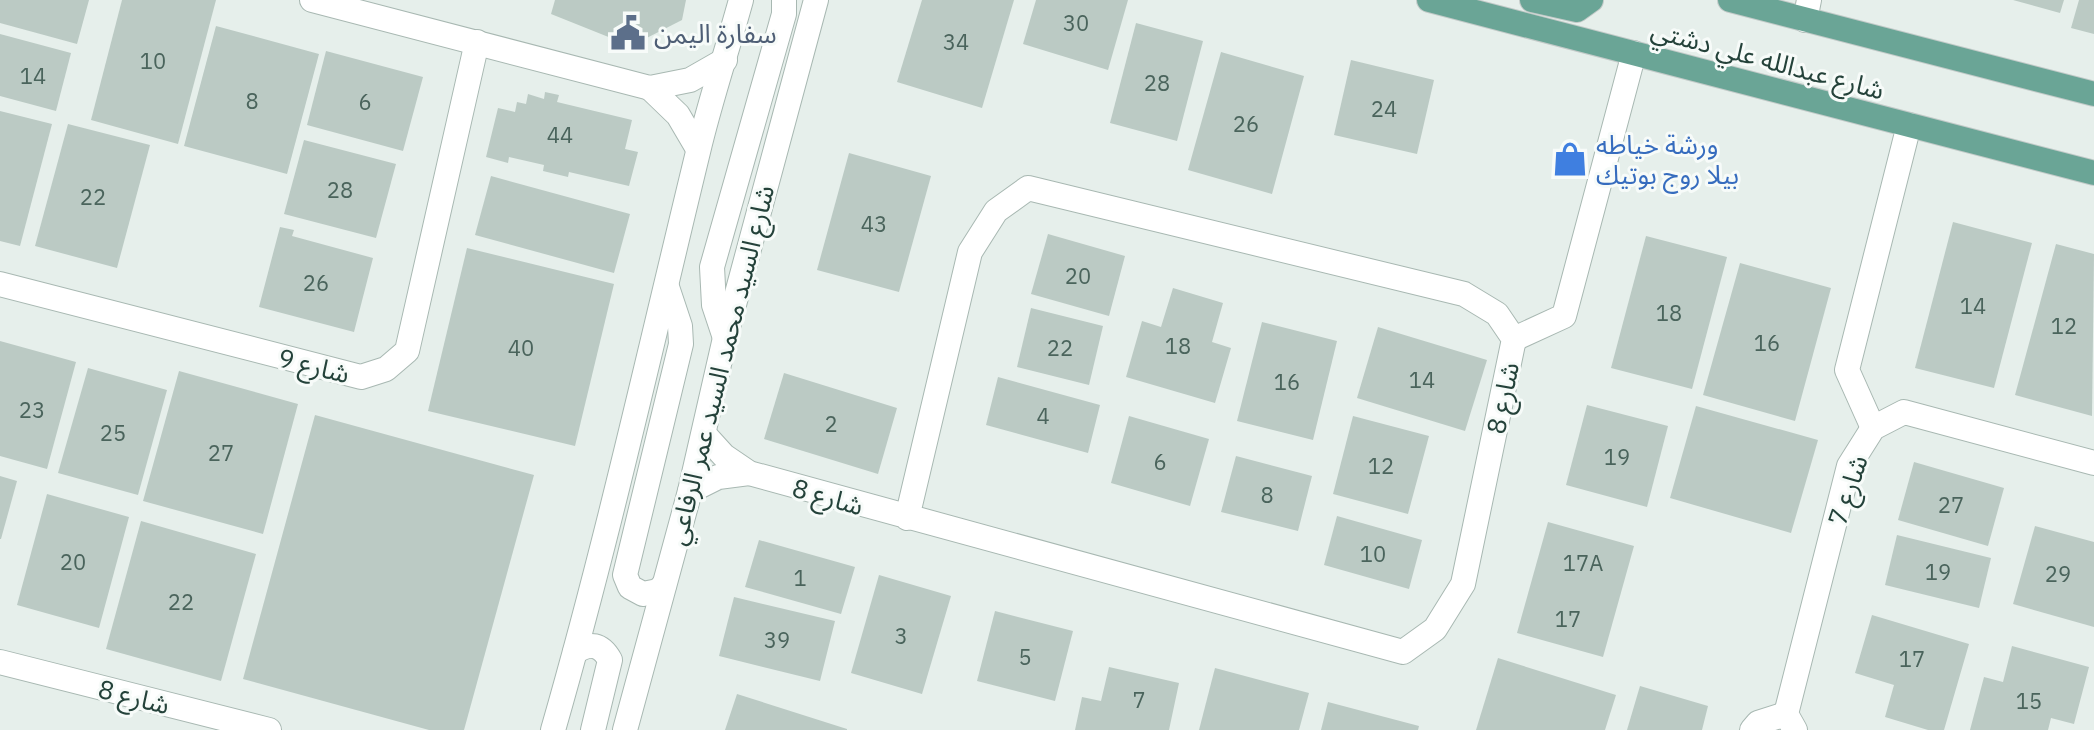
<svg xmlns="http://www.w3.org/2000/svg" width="2094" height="730" viewBox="0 0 2094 730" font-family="'IBM Plex Sans','Noto Sans Arabic',sans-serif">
<rect width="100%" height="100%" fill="#e6efeb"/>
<!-- building -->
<g fill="#bbcac4">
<path d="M0 0H89L77 44 0 23Z"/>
<path d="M122 0H216L178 144 91 120Z"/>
<path d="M555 0H686L682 20 631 46 551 14Z"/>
<path d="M922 0H1014L982 108 897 82Z"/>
<path d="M1036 0H1128L1108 70 1023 44Z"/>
<path d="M2013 0H2064L2060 13Z"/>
<path d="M2079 0H2094V34L2071 28Z"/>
<path d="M1136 23 1203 41 1177 141 1110 123Z"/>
<path d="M216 26 319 54 287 174 184 146Z"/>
<path d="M0 34 71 53 56 111 0 96Z"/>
<path d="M326 51 423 77 403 151 307 125Z"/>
<path d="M1221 52 1304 76 1272 194 1188 170Z"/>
<path d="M1351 60 1434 80 1417 154 1334 135Z"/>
<path d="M545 92 559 95 557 102 632 120 625 149 638 152 629 186 569 172 568 177 543 171 544 165 509 157 508 163 486 157 498 108 515 112 517 102 526 104 528 94 544 99Z"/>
<path d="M0 111 52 124 20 246 0 241Z"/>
<path d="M68 124 150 145 117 268 35 246Z"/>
<path d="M304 140 396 164 376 238 284 214Z"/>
<path d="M849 153 931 176 899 292 817 270Z"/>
<path d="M491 176 630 214 614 273 475 235Z"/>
<path d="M1953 222 2032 243 1994 388 1915 368Z"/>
<path d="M280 227 294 230 292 236 373 258 354 332 259 307Z"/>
<path d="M1048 234 1125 256 1109 316 1031 294Z"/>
<path d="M1646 236 1727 257 1692 389 1611 368Z"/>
<path d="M2056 244 2094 254 2092 416 2015 395Z"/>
<path d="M467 248 614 284 575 446 428 411Z"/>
<path d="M1740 263 1831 288 1795 421 1703 395Z"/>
<path d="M1173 288 1223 303 1212 342 1231 348 1215 403 1126 377 1142 321 1161 327Z"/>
<path d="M1031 308 1103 326 1089 385 1017 367Z"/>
<path d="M1262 322 1337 341 1313 440 1237 421Z"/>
<path d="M1378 327 1487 360 1465 431 1357 398Z"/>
<path d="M0 341 76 362 47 469 0 456Z"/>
<path d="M88 368 167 390 138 495 58 473Z"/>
<path d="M179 371 298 404 263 534 143 501Z"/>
<path d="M784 373 897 408 878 474 764 439Z"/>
<path d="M998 377 1100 405 1088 453 986 425Z"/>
<path d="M1587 405 1668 426 1647 507 1566 485Z"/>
<path d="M1696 406 1818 440 1791 533 1670 498Z"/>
<path d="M315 415 534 475 464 730H429L243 679Z"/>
<path d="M1129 416 1209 439 1190 506 1111 483Z"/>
<path d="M1353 416 1429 436 1408 514 1333 494Z"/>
<path d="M1236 456 1312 476 1298 531 1221 512Z"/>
<path d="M1914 462 2004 488 1988 546 1898 520Z"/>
<path d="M0 476 17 481 1 539H0Z"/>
<path d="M47 494 129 517 99 628 17 605Z"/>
<path d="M1337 516 1422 540 1409 589 1324 565Z"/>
<path d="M141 521 256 554 221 681 106 649Z"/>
<path d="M1548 522 1634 546 1603 657 1517 633Z"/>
<path d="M2035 526 2094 542V627L2013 604Z"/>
<path d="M1897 535 1991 558 1979 608 1885 585Z"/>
<path d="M759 540 855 567 841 614 745 587Z"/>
<path d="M879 575 951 596 922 694 851 673Z"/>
<path d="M734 597 835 621 820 681 719 656Z"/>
<path d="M995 611 1073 631 1055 701 977 681Z"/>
<path d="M1872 615 1969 644 1944 730H1928L1885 717 1894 685 1855 673Z"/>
<path d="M2012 646 2089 667 2074 724 2051 718 2048 730H1970L1984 677 2003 682Z"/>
<path d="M1498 658 1616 695 1605 730H1476Z"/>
<path d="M1109 667 1179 683 1169 730H1075L1082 697 1101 701Z"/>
<path d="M1215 668 1309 693 1299 730H1199Z"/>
<path d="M1640 686 1708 706 1702 730H1627Z"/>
<path d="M737 694 847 729V730H725Z"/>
<path d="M1328 702 1419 726 1418 730H1321Z"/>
</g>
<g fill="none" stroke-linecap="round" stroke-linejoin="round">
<!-- minor casing -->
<g stroke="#a8b8b2" stroke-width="26">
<g id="minor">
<path d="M312 0 650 88 690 80 725 60"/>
<path d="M1805 20 1809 0"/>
<path d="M650 88 678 115 698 149"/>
<path d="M0 284 361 377 386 369 407 351 477 42"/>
<path d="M725 338 714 305 712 267 784 14V0"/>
<path d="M1514 339 1564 316 1634 53"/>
<path d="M1873 428 1847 370 1909 125"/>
<path d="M704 434 724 456 749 473 1403 652 1435 629 1463 584 1514 339 1497 314 1464 294 1028 188 996 211 970 252 907 518"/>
<path d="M690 491 718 477 749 473"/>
<path d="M664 585 658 591 643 594 630 587 625 575 681 344 680 326 667 287"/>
<path d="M575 652C590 642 601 644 610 660L593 730"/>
<path d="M0 662 269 730"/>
<path d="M553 730C608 539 651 345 698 152 710 101 727 51 741 0"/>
<path d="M625 730 690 491 725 338 816 0"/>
<path d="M1752 730 1758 723 1786 714"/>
<path d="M1795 730 1786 714 1849 466 1873 428 1904 412 2094 463"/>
</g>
</g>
<!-- major casing -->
<g stroke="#c2cac8" stroke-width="26">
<g id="major">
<path d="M1429 0 2094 173"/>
<path d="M1532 0 1577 10 1591 0"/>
<path d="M1730 0 2094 94"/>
</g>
</g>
<!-- minor -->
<use href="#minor" stroke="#fff" stroke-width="24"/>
<!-- major -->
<use href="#major" stroke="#6aa596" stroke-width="24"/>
</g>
<!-- icons -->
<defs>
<g id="civic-bare" transform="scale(2.76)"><path d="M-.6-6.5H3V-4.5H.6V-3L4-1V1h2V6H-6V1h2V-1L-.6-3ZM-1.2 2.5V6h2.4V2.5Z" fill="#5c6f8a" stroke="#f7fbf9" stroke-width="2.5" paint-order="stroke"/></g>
<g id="shop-bare" transform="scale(2.76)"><path d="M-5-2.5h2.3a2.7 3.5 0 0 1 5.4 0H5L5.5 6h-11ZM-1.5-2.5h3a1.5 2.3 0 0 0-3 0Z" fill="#3f7fe0" stroke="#f7fbf9" stroke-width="2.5" paint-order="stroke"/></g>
</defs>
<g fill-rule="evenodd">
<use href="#civic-bare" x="628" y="33"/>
<use href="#shop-bare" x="1570" y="159"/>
</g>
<g text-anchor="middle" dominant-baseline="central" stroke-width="6" stroke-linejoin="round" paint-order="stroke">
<!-- number labels -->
<g font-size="22" fill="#4a645c">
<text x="1076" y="22">30</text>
<text x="956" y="41">34</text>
<text x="153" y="60">10</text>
<text x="33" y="75">14</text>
<text x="1157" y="82">28</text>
<text x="252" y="100">8</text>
<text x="365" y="101">6</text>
<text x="1384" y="108">24</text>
<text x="1246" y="123">26</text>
<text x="560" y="134">44</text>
<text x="340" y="189">28</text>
<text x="93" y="196">22</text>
<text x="874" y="223">43</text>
<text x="1078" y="275">20</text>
<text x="316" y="282">26</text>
<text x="1973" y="305">14</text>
<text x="1669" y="312">18</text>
<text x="2064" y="325">12</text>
<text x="1767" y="342">16</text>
<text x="1178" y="345">18</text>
<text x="521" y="347">40</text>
<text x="1060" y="347">22</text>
<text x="1422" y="379">14</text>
<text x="1287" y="381">16</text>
<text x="32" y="409">23</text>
<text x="1043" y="415">4</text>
<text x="831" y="423">2</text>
<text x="113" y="432">25</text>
<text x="221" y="452">27</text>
<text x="1617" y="456">19</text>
<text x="1160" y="461">6</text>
<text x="1381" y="465">12</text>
<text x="1267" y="494">8</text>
<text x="1951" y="504">27</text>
<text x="1373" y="553">10</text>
<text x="73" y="561">20</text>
<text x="1583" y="562">17A</text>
<text x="1938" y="571">19</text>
<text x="2058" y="573">29</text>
<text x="800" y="577">1</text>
<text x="181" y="601">22</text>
<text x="1568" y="618">17</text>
<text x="901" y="635">3</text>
<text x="777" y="639">39</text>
<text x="1025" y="656">5</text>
<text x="1912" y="658">17</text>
<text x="1139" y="699">7</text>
<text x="2029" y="700">15</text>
</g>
<!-- service labels -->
<g font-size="26" fill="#4e5e75" stroke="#f7fbf9" text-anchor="start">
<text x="654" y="33">سفارة اليمن</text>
</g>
<!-- street labels -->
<g font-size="26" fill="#24423a" stroke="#f7fbf9">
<text transform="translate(1768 59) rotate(15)">شارع عبدالله علي دشتي</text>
<text transform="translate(314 365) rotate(14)">شارع 9</text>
<text transform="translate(720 365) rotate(-76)">شارع السيد محمد السيد عمر الرفاعي</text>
<text transform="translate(1502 398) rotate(-78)">شارع 8</text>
<text transform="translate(1847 490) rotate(-71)">شارع 7</text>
<text transform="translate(828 496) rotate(16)">شارع 8</text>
<text transform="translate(134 696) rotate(14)">شارع 8</text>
</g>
<!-- shop labels -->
<g font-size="26" fill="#366cbe" stroke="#f7fbf9" text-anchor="start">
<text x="1596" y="144">ورشة خياطه<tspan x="1596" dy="30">بيلا روج بوتيك</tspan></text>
</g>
</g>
</svg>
